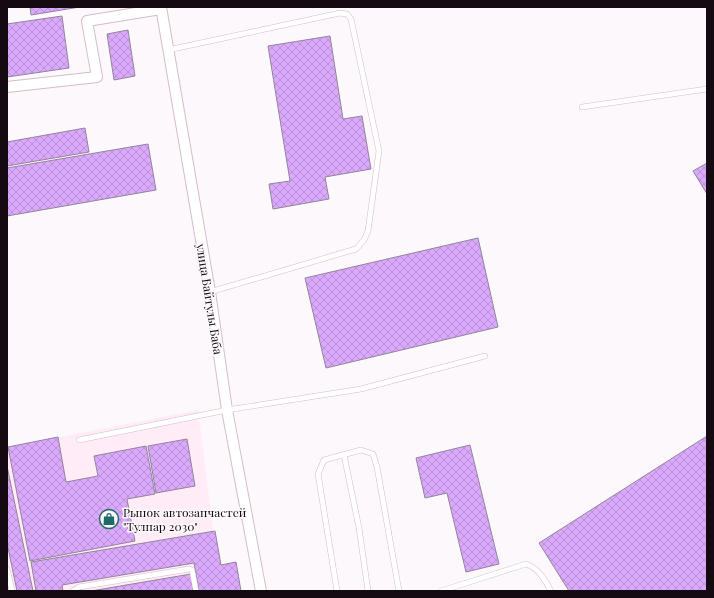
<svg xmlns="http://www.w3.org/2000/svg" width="714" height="598" viewBox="0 0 714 598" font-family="'Playfair Display',serif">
<defs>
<pattern id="building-cross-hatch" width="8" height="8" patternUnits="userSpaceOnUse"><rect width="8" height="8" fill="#daa9fc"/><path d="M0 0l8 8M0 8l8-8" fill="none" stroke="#ba90d7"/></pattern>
</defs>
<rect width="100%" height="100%" fill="#fdf8fb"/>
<!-- built -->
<path fill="#ffecf7" d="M198 410 221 591H7V440L9 447Z"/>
<!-- building -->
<g fill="url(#building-cross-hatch)" stroke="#91859a">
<path d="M30 7H80L31 15Z"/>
<path d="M62 16 69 68 7 77V24Z"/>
<path d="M128 30 135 76 114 80 107 34Z"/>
<path d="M330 36 343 119 362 116 371 169 325 177 329 199 273 209 269 184 290 181 268 46Z"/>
<path d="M85 128 89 152 7 166V142Z"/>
<path d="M148 144 156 190 7 216V168Z"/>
<path d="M707 163V194L693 171Z"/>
<path d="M478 238 498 327 326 368 305 278Z"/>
<path d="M707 436V591H569L539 543Z"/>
<path d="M58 437 66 482 98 476 94 456 146 446 155 494 127 499 135 541 30 561 8 447Z"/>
<path d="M187 439 195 486 156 493 148 446Z"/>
<path d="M470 445 499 564 466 572 447 493 425 498 416 458Z"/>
<path d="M7 466 33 591H17L7 543Z"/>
<path d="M215 531 221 565 236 562 241 591H199L194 563 62 585 63 591H36L31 562Z"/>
<path d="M191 574 193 591H91Z"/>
</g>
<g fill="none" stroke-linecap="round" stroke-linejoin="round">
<!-- lane casing -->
<g stroke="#d4bcca" stroke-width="6">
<g id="lane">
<path d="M168 50 340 13 347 14 351 19 379 151 368 231 364 240 356 249 210 292"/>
<path d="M582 107 707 89"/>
<path d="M79 440 227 410 361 389 485 356"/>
<path d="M344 455 359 528 368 591"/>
<path d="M7 569 12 591"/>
<path d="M73 591 79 587 189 569 192 570 196 591"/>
<path d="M337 591 318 474 324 460 361 450 373 454 377 467 399 591"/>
<path d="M441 591 526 564C540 569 544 579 551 591"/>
</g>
</g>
<!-- street casing -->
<g stroke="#d4bcca" stroke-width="12">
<g id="street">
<path d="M161 7 210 292 227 410 261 591"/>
<path d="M7 87 97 77 87 21 161 9"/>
</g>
</g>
<!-- lane -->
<use href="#lane" stroke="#fff" stroke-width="5"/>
<!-- street -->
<use href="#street" stroke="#fff" stroke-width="10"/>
</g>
<!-- icons -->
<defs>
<g id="shop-ring" transform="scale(1)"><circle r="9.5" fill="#fdf8fb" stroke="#1f6b68" stroke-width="1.5"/><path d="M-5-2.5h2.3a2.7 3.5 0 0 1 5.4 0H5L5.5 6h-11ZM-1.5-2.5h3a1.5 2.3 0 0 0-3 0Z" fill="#1f6b68"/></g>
</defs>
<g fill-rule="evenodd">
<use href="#shop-ring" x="109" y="519"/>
</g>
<g text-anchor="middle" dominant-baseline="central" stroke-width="3" stroke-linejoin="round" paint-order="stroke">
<!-- street labels -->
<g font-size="12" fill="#130b11" stroke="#fdf8fb">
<text transform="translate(210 299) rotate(81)">улица Байтулы Баба</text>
</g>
<!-- poi labels -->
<g font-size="12" fill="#130b11" stroke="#fdf8fb" text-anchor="start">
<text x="123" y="512">Рынок автозапчастей<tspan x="123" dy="14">"Тулпар 2030"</tspan></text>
</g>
</g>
<!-- border -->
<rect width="714" height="598" fill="none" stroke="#130b11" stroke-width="16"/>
</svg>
